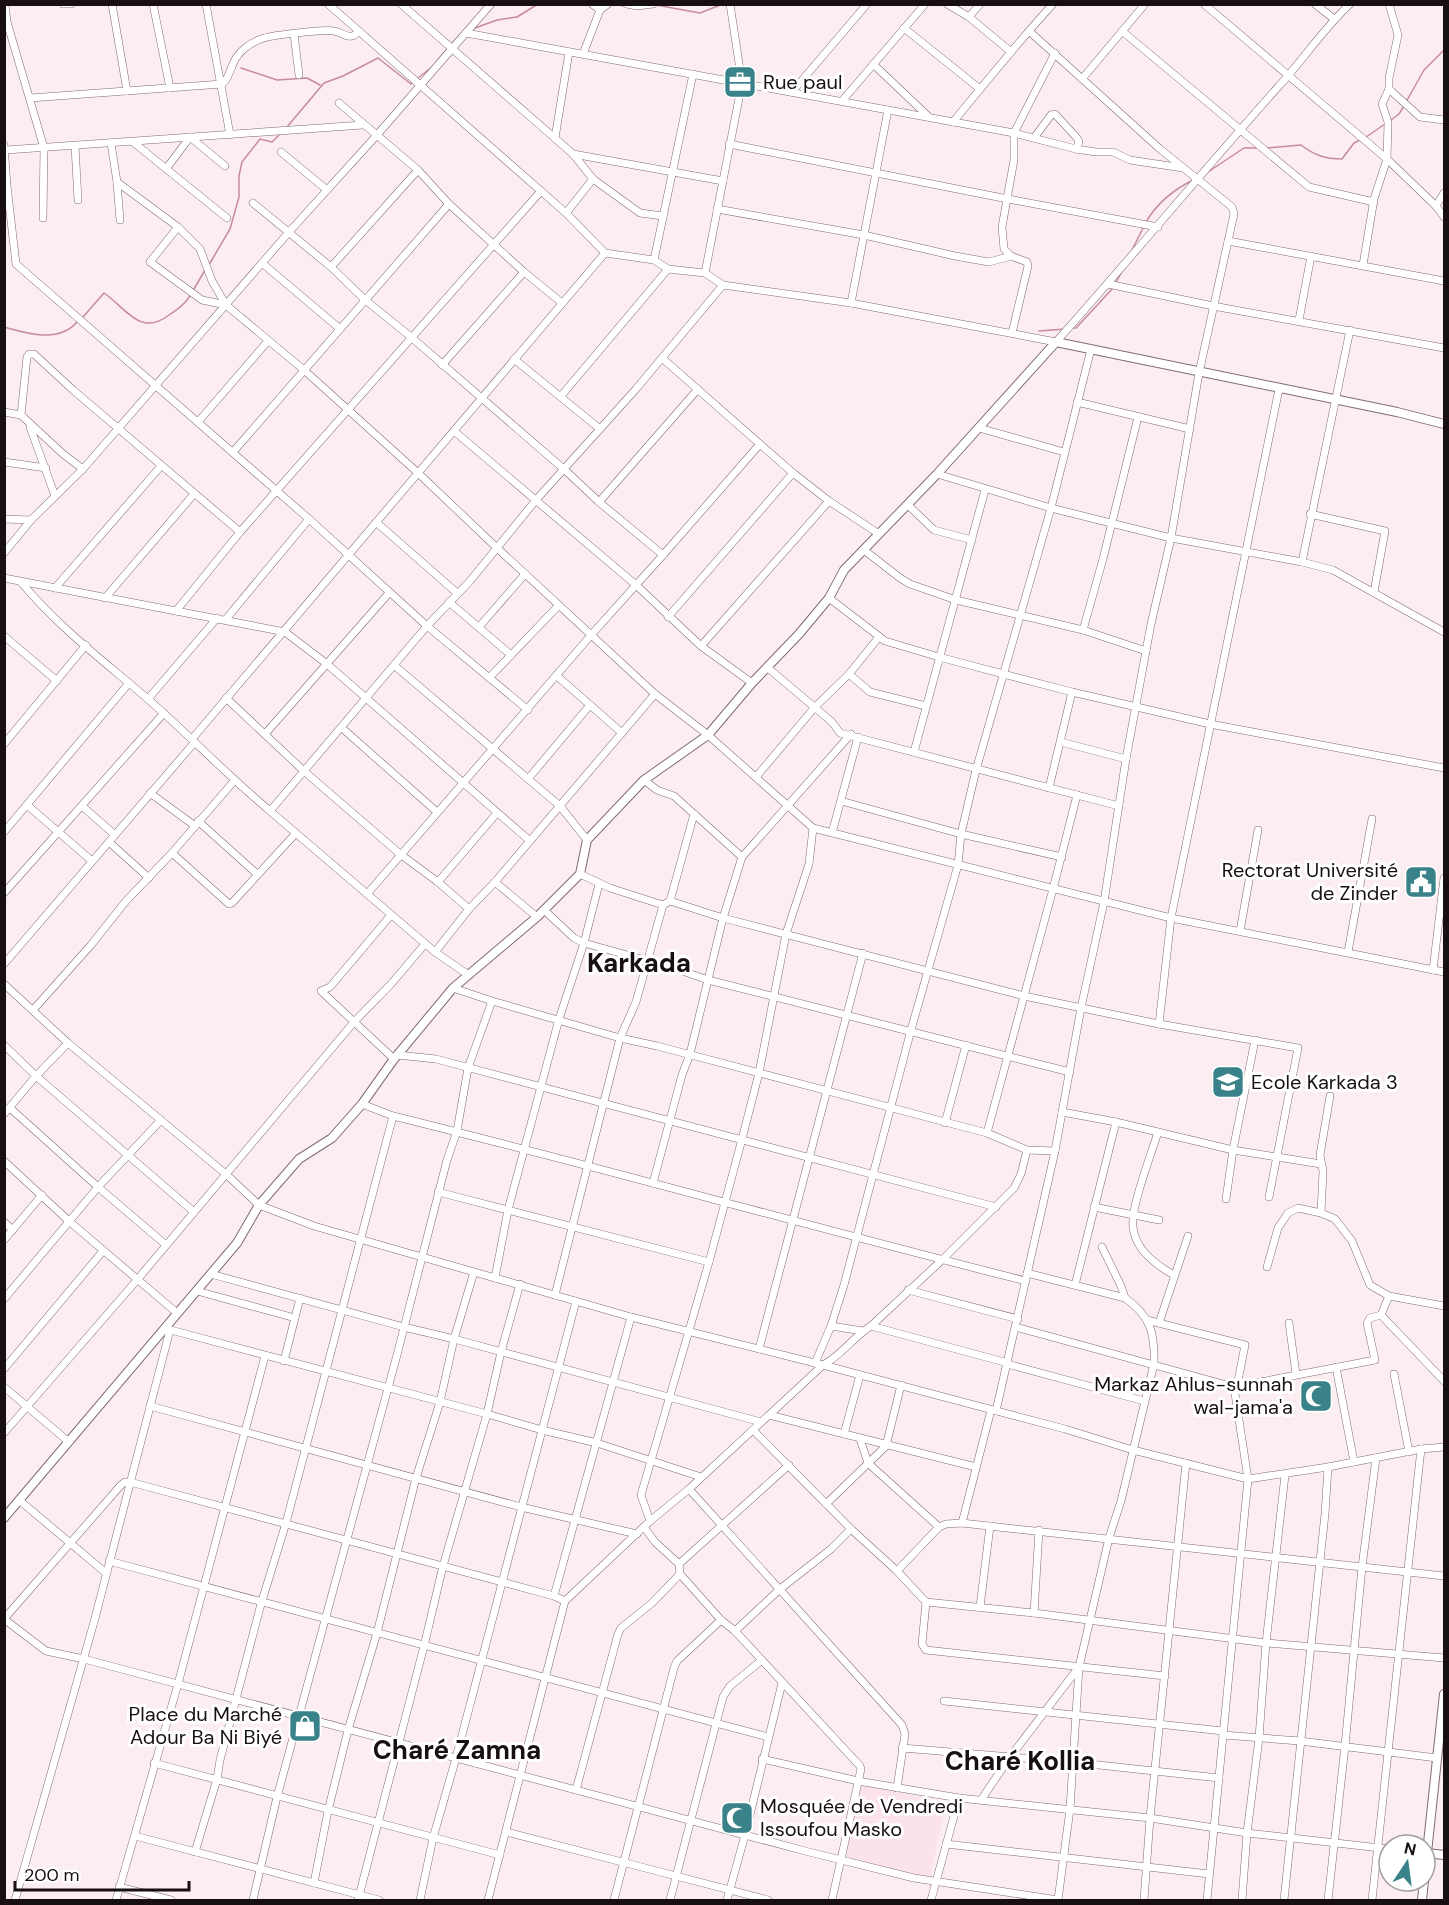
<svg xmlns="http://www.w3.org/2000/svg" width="1449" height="1905" viewBox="0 0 1449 1905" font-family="'DM Sans',sans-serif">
<rect width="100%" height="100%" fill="#fcedf2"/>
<!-- built -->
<path fill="#fce2eb" d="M861 1784 946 1803 930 1877 843 1858Z"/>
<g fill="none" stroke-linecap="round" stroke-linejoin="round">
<!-- stream -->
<g stroke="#c78aa2" stroke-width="1.5">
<path d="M616 4 624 6"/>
<path d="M656 5 700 13 723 4"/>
<path d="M475 28 497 20 517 17 538 4"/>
<path d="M451 44 462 33"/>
<path d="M436 62 448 48"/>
<path d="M241 68 277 80 307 78 320 85"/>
<path d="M418 78 433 66"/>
<path d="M1406 102 1424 70 1444 50"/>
<path d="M1391 120 1399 114 1404 106"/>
<path d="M287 127 324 83 343 76 378 58 411 84 414 81"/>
<path d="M1366 137 1385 124"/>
<path d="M1266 148 1301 145C1314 155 1325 159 1342 159L1354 143 1360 140"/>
<path d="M1205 174 1244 148H1258"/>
<path d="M1146 222C1157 203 1173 190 1193 180"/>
<path d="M1131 252 1144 226"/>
<path d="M210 263 230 229 239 197V176L242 162 260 139 272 142 279 135"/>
<path d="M1115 284 1123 270"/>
<path d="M194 289 205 270"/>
<path d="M83 317 104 293C127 309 140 337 169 315 178 309 184 305 190 296"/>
<path d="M4 327C28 334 59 343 77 322"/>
<path d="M1073 328H1076L1113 288"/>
<path d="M1039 331 1065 329"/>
</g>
<!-- minor casing -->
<g stroke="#806b72" stroke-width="8">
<g id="minor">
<path d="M5 4 7 22 44 148 43 218"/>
<path d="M63 4H71"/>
<path d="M112 4 127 91"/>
<path d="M153 4 170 88"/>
<path d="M206 4 230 135"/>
<path d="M328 4 566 213 605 253 654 260 668 269 705 273 723 285 851 303 1056 342C1131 258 1203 171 1278 87 1303 60 1323 29 1350 4"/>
<path d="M401 4 573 154 593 179 640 213 663 216"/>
<path d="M592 4 600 10"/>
<path d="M627 4 637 6 653 4"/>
<path d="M947 4 969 17 1010 51"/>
<path d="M1204 4 1387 159 1436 206 1444 217"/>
<path d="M1315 4 1334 19"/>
<path d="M969 17 980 4"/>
<path d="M904 28 980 89"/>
<path d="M1122 31 1309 187 1374 202"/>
<path d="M466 33 1014 133 1076 149 1096 152H1113L1130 160 1183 168"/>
<path d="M294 34 299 75"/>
<path d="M583 54 600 10 608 4"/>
<path d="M873 64 929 117"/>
<path d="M1082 79 1145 4"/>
<path d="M1389 89 1420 117 1444 120"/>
<path d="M792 92 867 4"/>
<path d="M30 98 222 84C228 80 229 72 233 64 238 51 251 42 264 38 274 35 325 29 334 31 345 33 350 42 359 31"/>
<path d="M842 101 925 4"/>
<path d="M339 103 418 170 449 204 524 272 562 303"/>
<path d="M953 122C986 82 1018 42 1053 4"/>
<path d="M555 138 569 52"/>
<path d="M1034 138 1051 115 1055 114 1077 138 1079 142 1076 149"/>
<path d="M133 142 227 218"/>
<path d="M111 143 117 182 120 220"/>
<path d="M729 144 1008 199 1158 227"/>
<path d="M4 145 7 186 16 264 309 519 427 626 528 710"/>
<path d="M75 146 78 200"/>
<path d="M6 150 363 125"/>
<path d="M281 152 327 190"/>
<path d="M573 154 723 181"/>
<path d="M166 169 190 137 225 166"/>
<path d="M117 182 178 227 200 249 212 281 226 305 304 370 417 472 496 547 655 694 708 735 813 828 1171 918 1444 972"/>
<path d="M253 203 331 267 364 299 411 337 565 470 599 502 663 555"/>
<path d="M1436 206 1444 193"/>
<path d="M717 209 864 235 955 256 989 262 1011 256"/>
<path d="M566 213 593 179"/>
<path d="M178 227 150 262 202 300 226 305"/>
<path d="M1228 241 1444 281"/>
<path d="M654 260 693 74"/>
<path d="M262 263 339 328"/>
<path d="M1363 265 1374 199 1387 159 1388 122 1382 104 1389 89V78L1398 35 1389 4"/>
<path d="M331 267 418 170"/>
<path d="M705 273 742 83 730 4"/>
<path d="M1108 284 1213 306 1444 348"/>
<path d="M851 303 888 110"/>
<path d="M1299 320 1311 256"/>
<path d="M1012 333 1028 266 1027 262 1011 256 1004 249 1002 227 1014 160V133L1055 53"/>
<path d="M662 358 793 473 829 501 879 534"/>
<path d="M514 359 600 429"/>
<path d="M442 365 524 272"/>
<path d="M561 396 668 269"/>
<path d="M1077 402 1190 429"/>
<path d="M4 412 21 415 63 454 83 469"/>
<path d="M21 415 27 357 29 354H34L73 390 240 532"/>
<path d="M198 422 268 341"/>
<path d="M30 427 55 496"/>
<path d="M979 428 1064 452"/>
<path d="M454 431 636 585 701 646 752 683"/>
<path d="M233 452 449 204"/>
<path d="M4 462 46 468"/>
<path d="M937 474 1051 508 1171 538 1302 562 1333 570 1444 632"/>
<path d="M599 502 698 389"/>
<path d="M908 505 934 530 972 540"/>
<path d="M1310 514 1385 531 1374 592"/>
<path d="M4 519 31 520"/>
<path d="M376 522 457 593"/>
<path d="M864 550 900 578 910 584 956 600 1083 630 1146 651"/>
<path d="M4 553 31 520 83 469 289 232 377 135 491 4"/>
<path d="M1302 562 1350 330"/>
<path d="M4 578 285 632 327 664 530 841"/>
<path d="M21 582C58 627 105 662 149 700 190 736 228 776 270 811"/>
<path d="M55 588 161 466"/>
<path d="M105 598 194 494"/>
<path d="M829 598 885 641 939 657 1072 692 1210 724 1444 768"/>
<path d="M449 602 511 655"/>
<path d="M176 611 240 532 541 191"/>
<path d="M668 617 793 473"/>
<path d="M226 619 309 519"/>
<path d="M479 627 525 574"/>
<path d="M1083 630 1103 559 1138 417"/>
<path d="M4 636 57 681"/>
<path d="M701 646 829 501"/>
<path d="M395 666 560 806 587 840"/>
<path d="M768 668 832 722 840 733 1119 806"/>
<path d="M849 674 870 692 926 706"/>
<path d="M557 676 622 733"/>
<path d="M489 678 559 605"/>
<path d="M226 698 305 772 400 854 438 882 469 909"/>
<path d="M148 699 217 618"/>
<path d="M342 728 437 812"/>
<path d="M265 734 389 593"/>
<path d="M192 739 605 253"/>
<path d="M1061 742 1126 759"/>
<path d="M4 744 86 645"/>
<path d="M914 752 985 490"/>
<path d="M756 777 815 707 849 674 879 637"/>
<path d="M528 779 590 705"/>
<path d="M644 780 657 790 674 796 742 857 723 918 690 1054 682 1075 653 1183"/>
<path d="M1049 788 1072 692"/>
<path d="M150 793 195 826"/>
<path d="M841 801 961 834 1062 857"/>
<path d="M27 805 92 861"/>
<path d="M82 806 115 835"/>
<path d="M198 821 257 874"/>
<path d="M4 832 129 683"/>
<path d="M832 833 858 737"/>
<path d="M109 842 149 878"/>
<path d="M172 853 229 904 232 903 296 833"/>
<path d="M742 857 851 734"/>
<path d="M580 874 610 888 663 905 670 901 723 918 1024 996 1159 1024 1298 1048 1269 1197"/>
<path d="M438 882 497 813"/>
<path d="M495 882 537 917"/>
<path d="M4 893 164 713"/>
<path d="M367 894 592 634 663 555 760 444"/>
<path d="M670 901 694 814"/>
<path d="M544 910 574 938 584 943 674 968 708 980 1070 1072"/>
<path d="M391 915 330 987 321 991 394 1059"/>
<path d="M1240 931 1258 830"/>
<path d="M435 952 469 909 495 882 655 694"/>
<path d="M1348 952 1372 819"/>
<path d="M4 964 194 743"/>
<path d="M1433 970 1444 878"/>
<path d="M467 974 435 952 270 811 427 626 470 581 536 500 636 389 723 285"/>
<path d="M4 984 68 1043 227 1175 259 1205 314 1226 631 1317 823 1365 1065 1429 1133 1450 1248 1479 1328 1467 1421 1449 1444 1447"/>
<path d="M453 988 492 1001 620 1038 657 1046 987 1133 1027 1150 1055 1151"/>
<path d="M33 1010 91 945 126 901 172 853 234 781"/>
<path d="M1159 1024 1171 918 1279 389"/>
<path d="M4 1045 36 1076 194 1212"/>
<path d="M397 1055 436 1059 996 1207"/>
<path d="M362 1104 393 1116C604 1168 814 1228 1026 1281"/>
<path d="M10 1108 98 1187 166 1245"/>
<path d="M1062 1112 1116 1122 1233 1150 1321 1164"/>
<path d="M4 1114 36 1076 68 1043"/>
<path d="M945 1123 966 1045"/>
<path d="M1158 1132C1152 1152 1130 1209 1133 1227 1135 1250 1156 1265 1174 1275"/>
<path d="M987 1133 1053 889 1077 795"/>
<path d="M4 1161 70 1222 177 1313"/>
<path d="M438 1192 709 1262"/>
<path d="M1226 1199 1233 1150 1255 1040"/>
<path d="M1094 1207 1159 1220"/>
<path d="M1321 1213 1323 1171 1320 1155 1330 1096"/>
<path d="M4 1222 13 1230"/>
<path d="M4 1240 42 1195"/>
<path d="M1102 1247 1121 1286 1125 1298"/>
<path d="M1027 1273 1125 1298C1151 1316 1155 1334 1154 1364L1121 1501 1109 1538 1079 1667 1070 1809 1058 1900"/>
<path d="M211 1274 404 1327 454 1339 761 1422"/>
<path d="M495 1278 508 1210 559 1019 584 943 599 884"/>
<path d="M1075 1285 1116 1122"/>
<path d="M908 1290 1018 1319"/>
<path d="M197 1291 295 1318"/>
<path d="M555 1295 620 1038 636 1002 663 905"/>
<path d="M1389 1296 1444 1306"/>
<path d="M4 1299 98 1187 161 1120"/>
<path d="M1381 1315 1444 1381"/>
<path d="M1147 1320 1245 1345 1238 1381 1234 1387 1248 1479 1207 1900"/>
<path d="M1159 1323 1188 1236"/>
<path d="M1289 1323 1296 1374"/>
<path d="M831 1326 863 1331"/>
<path d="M871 1326 1008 1363"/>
<path d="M1016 1327 1234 1387 1375 1360 1367 1323 1370 1318 1381 1315 1389 1296 1370 1285 1352 1241 1335 1219 1321 1213 1298 1208 1288 1213 1278 1228 1267 1267"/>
<path d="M167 1329 487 1414 542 1430 597 1443 701 1477"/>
<path d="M759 1349 863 953"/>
<path d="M284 1361 300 1298"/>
<path d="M815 1363 831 1326 844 1285 911 1030 958 865 961 834 976 770 1051 508 1091 349"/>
<path d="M1007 1364 1144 1401"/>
<path d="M1336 1367 1354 1462"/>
<path d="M4 1369 103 1251"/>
<path d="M1394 1374 1409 1452"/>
<path d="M4 1387 69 1442"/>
<path d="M150 1406 521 1507 637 1534"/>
<path d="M996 1411 1055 1151 1081 1008 1104 902 1126 759 1151 624 1171 538 1199 373 1234 214 1232 207 1160 149 1029 31"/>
<path d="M769 1415 976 1467"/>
<path d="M753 1430 851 1529 897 1571 926 1602 1034 1613 1266 1643 1444 1658"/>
<path d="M4 1433 137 1280 354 1022 391 984 425 944"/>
<path d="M844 1434 860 1375"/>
<path d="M860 1439 868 1463 939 1527"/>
<path d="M689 1489 902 1725 905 1734 897 1788"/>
<path d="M19 1500 106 1573"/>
<path d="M826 1504 886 1446 901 1385"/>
<path d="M650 1521 641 1495 709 1262 742 1139 759 1073 786 934 809 864 813 828"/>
<path d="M962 1523 991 1410"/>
<path d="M644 1527 655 1542 679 1564 680 1574 721 1620 735 1631 860 1766 861 1769 832 1900"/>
<path d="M109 1561 768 1737"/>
<path d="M679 1564 789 1465"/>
<path d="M897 1571 939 1527 946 1524 962 1523 1444 1576"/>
<path d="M554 1596 631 1317"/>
<path d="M926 1602 922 1644 926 1650 1165 1676"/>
<path d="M980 1607 990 1526"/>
<path d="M1034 1613 1039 1530"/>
<path d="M4 1619 46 1651 84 1659 809 1852 914 1878 1058 1900"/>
<path d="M4 1619 121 1485 125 1482H130L554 1596 565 1601"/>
<path d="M735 1631 780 1589 831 1549 851 1529"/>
<path d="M944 1701 1223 1731"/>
<path d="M1223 1735 1300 1741 1437 1758"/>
<path d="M902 1748 1071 1762 1219 1778"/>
<path d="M762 1759 858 1781 959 1798 1150 1818 1247 1833 1389 1849"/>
<path d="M154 1763 500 1855"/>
<path d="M576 1790 618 1634 621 1628 652 1603 680 1574"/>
<path d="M981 1800 1010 1757 1079 1667"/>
<path d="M507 1832C594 1854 681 1878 768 1900"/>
<path d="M135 1836 379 1900"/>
<path d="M946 1844 1209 1874"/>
<path d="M195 1852 217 1779 220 1760 261 1604 286 1523 393 1116"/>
<path d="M314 1883 328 1811 348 1730 377 1633 416 1478 440 1402 454 1339 474 1272"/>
<path d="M119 1887 171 1900"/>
<path d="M15 1900 94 1622 170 1330"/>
<path d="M116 1900 178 1684 265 1356"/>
<path d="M253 1900 277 1797 397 1355 447 1160 457 1131 468 1068 492 1001"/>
<path d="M358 1900 424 1646 443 1566 487 1414 501 1352 520 1284"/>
<path d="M420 1900 433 1838 456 1758 576 1301"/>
<path d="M488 1900 565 1601 650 1521 689 1489 823 1365C842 1355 853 1337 871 1326L942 1260 1014 1188 1021 1174 1027 1150"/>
<path d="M614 1900 674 1668 677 1661 721 1620"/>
<path d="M670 1900 723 1697 730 1686 762 1660"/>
<path d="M727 1900 745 1835 782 1683"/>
<path d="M931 1900 959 1798"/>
<path d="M1144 1900 1150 1818 1186 1463"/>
<path d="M1242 1900 1247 1833 1259 1738 1266 1643 1285 1475"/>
<path d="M1284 1900 1325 1514 1328 1467"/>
<path d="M1328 1900 1345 1746 1362 1567 1376 1458"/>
<path d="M1372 1900 1421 1449"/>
</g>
</g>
<!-- tertiary casing -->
<g stroke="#806b72" stroke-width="10">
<g id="tertiary">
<path d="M4 1518 237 1243 259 1205 299 1159 332 1138 362 1104 394 1059 453 988 537 917 580 874 587 840 644 780 708 735 752 683 799 634 829 598 844 570 937 474 1056 342 1397 412 1444 424"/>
<path d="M1427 1853 1444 1855"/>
<path d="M1425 1871 1444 1694"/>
<path d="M1422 1900 1424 1881"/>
</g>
</g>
<!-- minor -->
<use href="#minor" stroke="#fff" stroke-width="7"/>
<!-- tertiary -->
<use href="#tertiary" stroke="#fff" stroke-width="8"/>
</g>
<!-- icons -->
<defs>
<g id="office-square" transform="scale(1.725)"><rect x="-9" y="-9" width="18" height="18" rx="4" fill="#3a8289" stroke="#fff"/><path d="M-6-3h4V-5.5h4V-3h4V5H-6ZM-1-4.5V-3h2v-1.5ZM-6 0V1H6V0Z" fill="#fff"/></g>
<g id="civic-square" transform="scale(1.725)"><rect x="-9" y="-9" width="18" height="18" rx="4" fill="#3a8289" stroke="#fff"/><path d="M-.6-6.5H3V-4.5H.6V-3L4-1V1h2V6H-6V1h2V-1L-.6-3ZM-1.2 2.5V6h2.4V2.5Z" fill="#fff"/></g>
<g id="school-square" transform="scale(1.725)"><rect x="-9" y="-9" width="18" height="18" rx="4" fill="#3a8289" stroke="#fff"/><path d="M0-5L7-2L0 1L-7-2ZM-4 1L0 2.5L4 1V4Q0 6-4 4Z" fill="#fff"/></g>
<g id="mosque-square" transform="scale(1.725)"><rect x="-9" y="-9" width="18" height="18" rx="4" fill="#3a8289" stroke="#fff"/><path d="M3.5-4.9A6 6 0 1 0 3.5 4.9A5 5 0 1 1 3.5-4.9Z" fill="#fff"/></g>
<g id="shop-square" transform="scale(1.725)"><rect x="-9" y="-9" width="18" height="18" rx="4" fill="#3a8289" stroke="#fff"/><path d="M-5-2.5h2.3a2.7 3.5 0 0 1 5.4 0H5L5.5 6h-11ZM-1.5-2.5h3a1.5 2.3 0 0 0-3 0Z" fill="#fff"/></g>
</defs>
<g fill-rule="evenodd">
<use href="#office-square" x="740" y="82"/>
<use href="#civic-square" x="1421" y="882"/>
<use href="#school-square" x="1228" y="1082"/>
<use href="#mosque-square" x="1316" y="1396"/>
<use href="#shop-square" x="305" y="1726"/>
<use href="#mosque-square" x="737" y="1818"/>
</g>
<g text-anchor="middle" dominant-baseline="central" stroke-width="6" stroke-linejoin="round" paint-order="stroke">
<!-- poi labels -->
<g font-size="20" fill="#170f12" stroke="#fff" text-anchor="start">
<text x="763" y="82">Rue paul</text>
<text x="1398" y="870" text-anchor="end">Rectorat Université<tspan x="1398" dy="23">de Zinder</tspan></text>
<text x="1251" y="1082">Ecole Karkada 3</text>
<text x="1293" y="1384" text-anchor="end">Markaz Ahlus-sunnah<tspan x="1293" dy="23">wal-jama'a</tspan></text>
<text x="282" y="1714" text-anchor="end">Place du Marché<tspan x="282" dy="23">Adour Ba Ni Biyé</tspan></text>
<text x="760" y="1806">Mosquée de Vendredi<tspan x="760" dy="23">Issoufou Masko</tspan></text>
</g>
<!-- district labels -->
<g font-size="26" font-weight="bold" fill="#170f12" stroke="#fff">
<text x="639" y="963">Karkada</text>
<text x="457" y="1750">Charé Zamna</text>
<text x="1020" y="1761">Charé Kollia</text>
</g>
</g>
<!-- border -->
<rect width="1449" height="1905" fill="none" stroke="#170f12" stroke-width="12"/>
<!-- north arrow -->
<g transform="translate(1407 1863) rotate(13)"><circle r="28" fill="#ffffff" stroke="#a29fa0" stroke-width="1.5"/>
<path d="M0-4.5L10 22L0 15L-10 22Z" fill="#3a8289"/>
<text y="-9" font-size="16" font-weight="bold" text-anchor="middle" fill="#170f12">N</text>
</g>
<!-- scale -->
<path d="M15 1881v9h174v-9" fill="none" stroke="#170f12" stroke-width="3"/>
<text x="24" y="1881" font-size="18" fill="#170f12" stroke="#ffffff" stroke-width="4.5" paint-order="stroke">200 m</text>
</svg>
